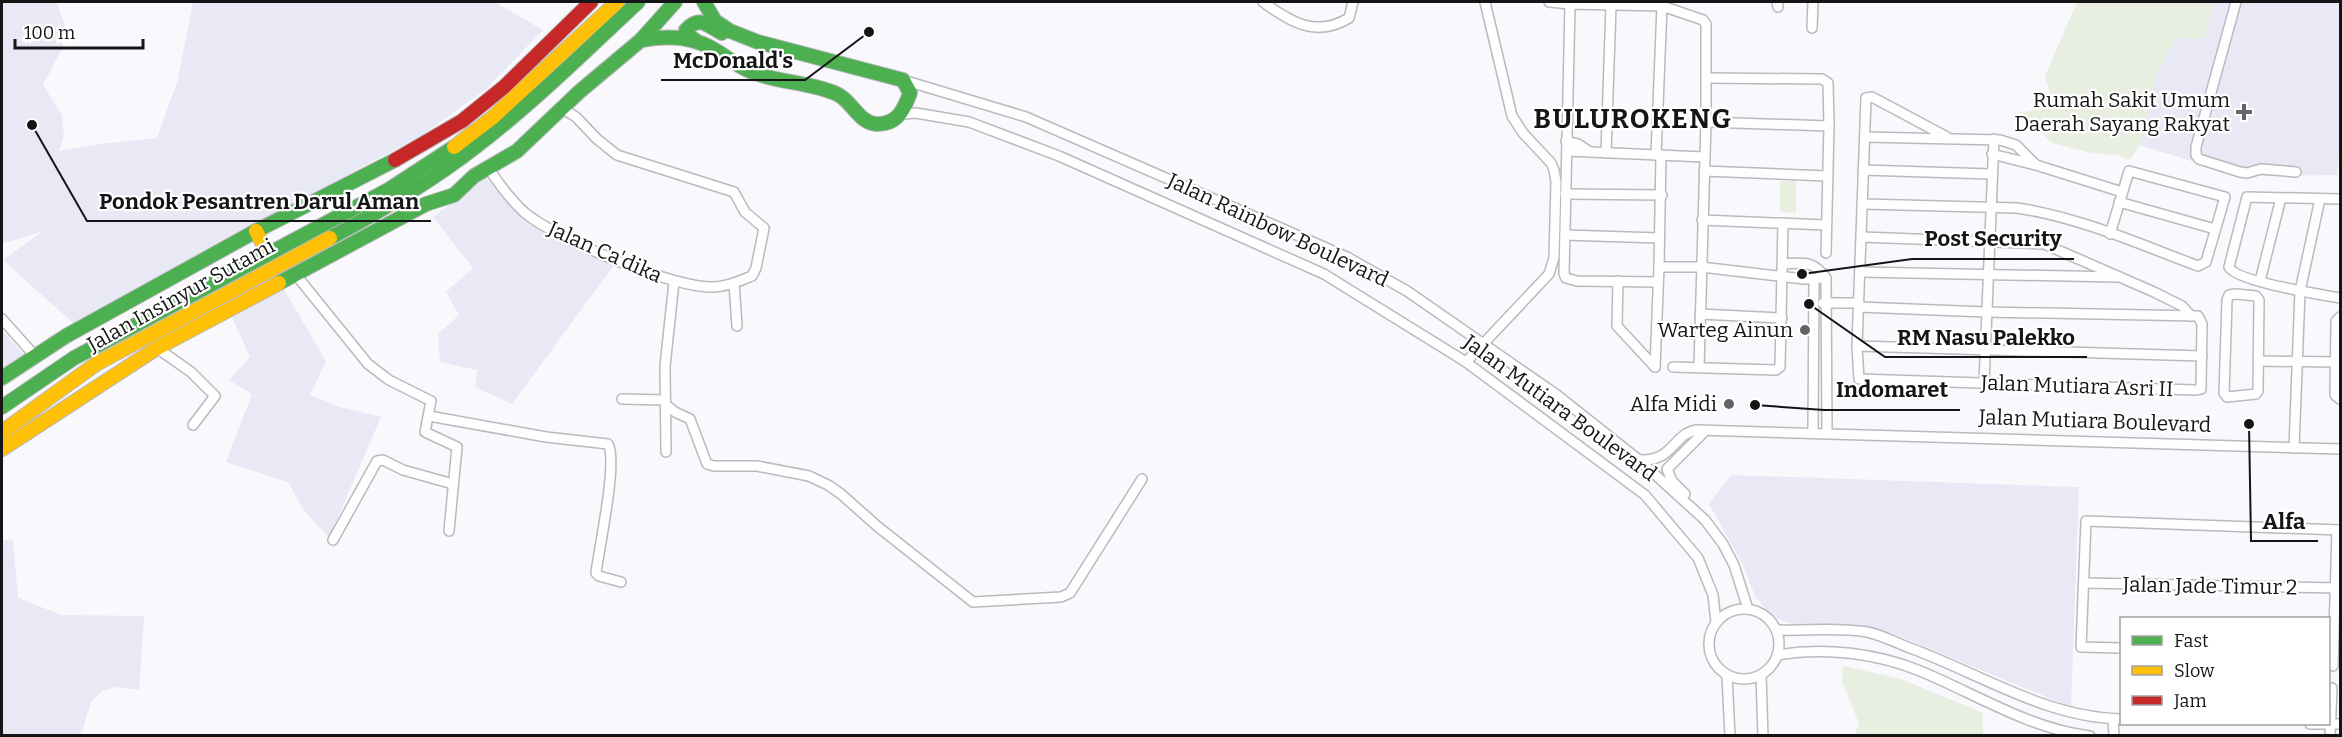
<svg xmlns="http://www.w3.org/2000/svg" width="2342" height="737" viewBox="0 0 2342 737" font-family="Bitter,serif">
<rect width="100%" height="100%" fill="#f8f8fd"/>
<!-- built -->
<g fill="#e8e9f4">
<path d="M2 2H56L58 5 66 29 62 49 43 85 62 115 64 136 59 151 107 143 157 138 178 79 193 2H494L543 30 485 90 423 134 74 324 3 260 43 231 2 244Z"/>
<path d="M2214 2H2340V144L2337 175 2265 176 2191 161 2140 145 2155 79 2176 38H2204Z"/>
<path d="M486 178 512 207 551 236 614 265 512 404 475 387 477 370 440 362 438 334 459 315 446 292 473 268 433 217Z"/>
<path d="M283 288 326 361 310 395 340 407 381 417 329 538 303 509 288 482 226 462 252 394 229 380 250 357 231 315Z"/>
<path d="M2 330 24 355 2 371Z"/>
<path d="M1731 475 2079 487 2071 707 1892 633 1832 625H1799L1783 621 1770 614 1755 596 1742 563 1709 504Z"/>
<path d="M2 539 13 541 18 598 62 615 144 616 139 690 117 687 101 692 91 702 81 735H2Z"/>
</g>
<!-- green -->
<g fill="#e8eee0">
<path d="M2077 2H2214L2204 38H2176L2155 79 2140 145 2130 160 2117 155 2091 153 2052 143 2034 125 2012 114 2054 107 2045 76Z"/>
<path d="M1780 181H1796V213L1780 212Z"/>
<path d="M1843 666 1901 679 1983 713V735H1855L1859 723 1842 681Z"/>
</g>
<g fill="none" stroke-linecap="round" stroke-linejoin="round">
<!-- street casing -->
<g stroke="#bababe" stroke-width="12">
<g id="street">
<path d="M1263 2C1290 22 1316 38 1349 18L1353 2"/>
<path d="M1549 2 1570 4"/>
<path d="M1777 2 1778 7"/>
<path d="M2236 2 2196 147V155L2199 159 2240 172 2247 173 2261 169 2296 172"/>
<path d="M1812 28 1813 2"/>
<path d="M1707 78 1822 79 1828 83 1829 126 1826 253"/>
<path d="M903 80 1026 117 1347 257 1407 291 1557 395 1639 460 1705 520 1723 544 1734 565 1748 609"/>
<path d="M904 114 916 113 969 122 1059 156 1324 274 1466 362 1645 495 1698 558 1713 595 1716 622"/>
<path d="M1706 122 1829 126"/>
<path d="M1865 137 2000 140 2016 145 2036 165"/>
<path d="M1566 141 1578 144 1590 152"/>
<path d="M1567 151 1704 157"/>
<path d="M1606 153 1611 5"/>
<path d="M1992 154 2036 165 2122 192"/>
<path d="M1656 155 1662 6"/>
<path d="M489 169C499 184 511 200 524 212 554 238 672 288 712 287 726 287 739 281 752 276L756 268 764 228 745 212 734 192 617 155 597 139 576 117 563 109"/>
<path d="M1863 170 1991 174"/>
<path d="M1704 171 1827 176"/>
<path d="M1565 194 1662 195"/>
<path d="M2340 199 2247 197 2229 267C2235 281 2323 295 2340 298"/>
<path d="M2119 202 2215 229"/>
<path d="M1863 204 2017 208C2079 217 2139 244 2198 266L2206 262 2225 197 2129 171 2110 234"/>
<path d="M1702 220 1826 225"/>
<path d="M1565 235 1659 238"/>
<path d="M1862 237 2044 244 2154 292 2182 306 2191 316"/>
<path d="M1783 264C1804 263 1813 260 1826 278L1827 433"/>
<path d="M1659 267 1661 155"/>
<path d="M1861 272 2117 277"/>
<path d="M296 275 368 364 389 380 431 401 425 432 457 447 449 531"/>
<path d="M1618 281 1617 326 1655 367"/>
<path d="M2260 281 2281 198"/>
<path d="M1658 282 1577 281 1566 278 1564 274 1570 4 1662 6 1703 20 1706 24V122L1699 367"/>
<path d="M734 283 737 326"/>
<path d="M2236 294 2256 296 2259 300 2258 391 2256 394 2227 397 2224 393 2227 300 2229 295Z"/>
<path d="M1823 303H1859"/>
<path d="M1859 307 1986 312 2198 316 2202 324 2201 389 2195 390 1859 379 1857 346 1866 98 1872 97 1947 137"/>
<path d="M1700 314 1782 318"/>
<path d="M2340 317 2336 321 2335 395 2340 399"/>
<path d="M2 319 35 356"/>
<path d="M1857 346 2202 356"/>
<path d="M157 348 191 372 215 396 193 425"/>
<path d="M2258 361 2336 362"/>
<path d="M1466 362 1549 274 1554 258 1556 182 1554 170 1551 163 1523 133 1512 116 1485 2"/>
<path d="M1655 367 1659 267H1701L1804 279 1826 278"/>
<path d="M1673 367 1776 370 1780 367 1783 223"/>
<path d="M1984 383 1994 139"/>
<path d="M622 399 665 400"/>
<path d="M666 405 675 412 690 419 707 464 714 466H757L809 476 828 485 841 494 877 526 973 602 1061 597 1070 593 1142 479"/>
<path d="M429 416 546 437 608 444C618 461 599 548 596 573L599 576 621 582"/>
<path d="M1813 433 1814 279"/>
<path d="M2294 448 2300 291 2320 199"/>
<path d="M666 452 665 366 674 282"/>
<path d="M1639 460C1674 462 1673 433 1697 430L2340 449"/>
<path d="M1685 494 1672 481 1667 469 1704 432"/>
<path d="M333 540 377 461 383 460 403 470 453 484"/>
<path d="M2084 583 2340 588"/>
<circle cx="1744" cy="644" r="35"/>
<path d="M1776 630C1806 631 1837 627 1867 632 1882 635 1897 643 1910 648 1979 673 2046 718 2122 719"/>
<path d="M2122 648 2081 647 2086 521 2340 530"/>
<path d="M1777 655C1824 647 1877 653 1920 671 1976 694 2030 729 2090 736"/>
<path d="M2333 666 2337 530"/>
<path d="M1761 675 1763 736"/>
<path d="M1727 676 1730 736"/>
<path d="M2113 719 2114 736"/>
<path d="M2310 724H2340"/>
<path d="M2330 736 2332 688"/>
</g>
</g>
<!-- fast casing -->
<g stroke="#bababe" stroke-width="16">
<g id="fast">
<path d="M641 40C671 35 694 36 720 53 733 62 746 71 761 75 785 83 813 83 837 94 852 101 859 123 876 124 897 125 904 110 910 93L903 80 758 42 730 31 715 21 704 2"/>
<path d="M695 40 687 35 686 30C700 15 706 25 722 33"/>
<path d="M330 238C379 212 429 183 474 148 532 104 584 52 638 2"/>
<path d="M279 283 426 204 454 195 474 176 517 151 579 92 641 40 675 2"/>
<path d="M2 378 66 336 256 231 395 160"/>
<path d="M2 407 74 358 388 190 454 147"/>
</g>
</g>
<!-- slow casing -->
<g stroke="#bababe" stroke-width="16">
<g id="slow">
<path d="M454 147 492 118 617 2"/>
<path d="M256 231 264 246"/>
<path d="M2 432 96 364 330 238"/>
<path d="M2 449 157 348 279 283"/>
</g>
</g>
<!-- jam casing -->
<g stroke="#bababe" stroke-width="16">
<path id="jam" d="M395 160 462 121 504 87 591 2"/>
</g>
<!-- street -->
<use href="#street" stroke="#fefeff" stroke-width="9"/>
<!-- fast -->
<use href="#fast" stroke="#4caf50" stroke-width="14"/>
<!-- slow -->
<use href="#slow" stroke="#ffc107" stroke-width="14"/>
<!-- jam -->
<use href="#jam" stroke="#c62828" stroke-width="14"/>
</g>
<!-- markers -->
<g fill="#646468" stroke="#fff" stroke-width="2">
<path d="M2241 103h6v6h6v6h-6v6h-6v-6h-6v-6h6z"/>
<circle cx="1805" cy="330" r="6"/>
<circle cx="1729" cy="404" r="6"/>
</g>
<g text-anchor="middle" dominant-baseline="central" stroke-width="4.5" stroke-linejoin="round" paint-order="stroke">
<!-- poi labels -->
<g font-size="21" fill="#151518" stroke="#fff" text-anchor="end">
<text x="2230" y="100">Rumah Sakit Umum<tspan x="2230" dy="24">Daerah Sayang Rakyat</tspan></text>
<text x="1793" y="330">Warteg Ainun</text>
<text x="1717" y="404">Alfa Midi</text>
</g>
<!-- street labels -->
<g font-size="21" fill="#151518" stroke="#fff">
<text transform="translate(1278 230) rotate(25)">Jalan Rainbow Boulevard</text>
<text transform="translate(605 252) rotate(24)">Jalan Ca'dika</text>
<text transform="translate(181 295) rotate(-29)">Jalan Insinyur Sutami</text>
<text transform="translate(2077 386) rotate(2)">Jalan Mutiara Asri II</text>
<text transform="translate(1560 408) rotate(36)">Jalan Mutiara Boulevard</text>
<text transform="translate(2095 421) rotate(2)">Jalan Mutiara Boulevard</text>
<text transform="translate(2210 586) rotate(1)">Jalan Jade Timur 2</text>
</g>
<!-- district labels -->
<g font-size="27" font-weight="bold" letter-spacing="1.5" fill="#151518" stroke="#fff">
<text x="1633" y="119">BULUROKENG</text>
</g>
</g>
<!-- callouts -->
<path fill="none" stroke="#151518" stroke-width="2" d="M869 32L805 80H661M32 125L87 221H431M1802 274L1912 259H2074M1809 304L1885 357H2087M1755 405L1824 410H1960M2249 424L2251 541H2318"/>
<g fill="#151518" stroke="#fff" stroke-width="2">
<circle cx="869" cy="32" r="6"/>
<circle cx="32" cy="125" r="6"/>
<circle cx="1802" cy="274" r="6"/>
<circle cx="1809" cy="304" r="6"/>
<circle cx="1755" cy="405" r="6"/>
<circle cx="2249" cy="424" r="6"/>
</g>
<g font-size="22" text-anchor="middle" font-weight="bold" fill="#151518" stroke="#fff" stroke-width="4.5" stroke-linejoin="round" paint-order="stroke">
<text x="733" y="68">McDonald's</text>
<text x="259" y="209">Pondok Pesantren Darul Aman</text>
<text x="1993" y="246">Post Security</text>
<text x="1986" y="345">RM Nasu Palekko</text>
<text x="1892" y="397">Indomaret</text>
<text x="2284" y="529">Alfa</text>
</g>
<!-- border -->
<rect width="2342" height="737" fill="none" stroke="#151518" stroke-width="6"/>
<!-- legend -->
<rect x="2120" y="617" width="210" height="108" fill="#ffffff" stroke="#a1a1a3" stroke-width="1.5"/>
<rect x="2132" y="636" width="30" height="9" fill="#4caf50" stroke="#a1a1a3" stroke-width="1.5"/>
<text x="2174" y="647" font-size="18" fill="#151518">Fast</text>
<rect x="2132" y="666" width="30" height="9" fill="#ffc107" stroke="#a1a1a3" stroke-width="1.5"/>
<text x="2174" y="677" font-size="18" fill="#151518">Slow</text>
<rect x="2132" y="696" width="30" height="9" fill="#c62828" stroke="#a1a1a3" stroke-width="1.5"/>
<text x="2174" y="707" font-size="18" fill="#151518">Jam</text>
<!-- scale -->
<path d="M15 39v9h128v-9" fill="none" stroke="#151518" stroke-width="3"/>
<text x="24" y="39" font-size="18" fill="#151518" stroke="#ffffff" stroke-width="4.5" paint-order="stroke">100 m</text>
</svg>
